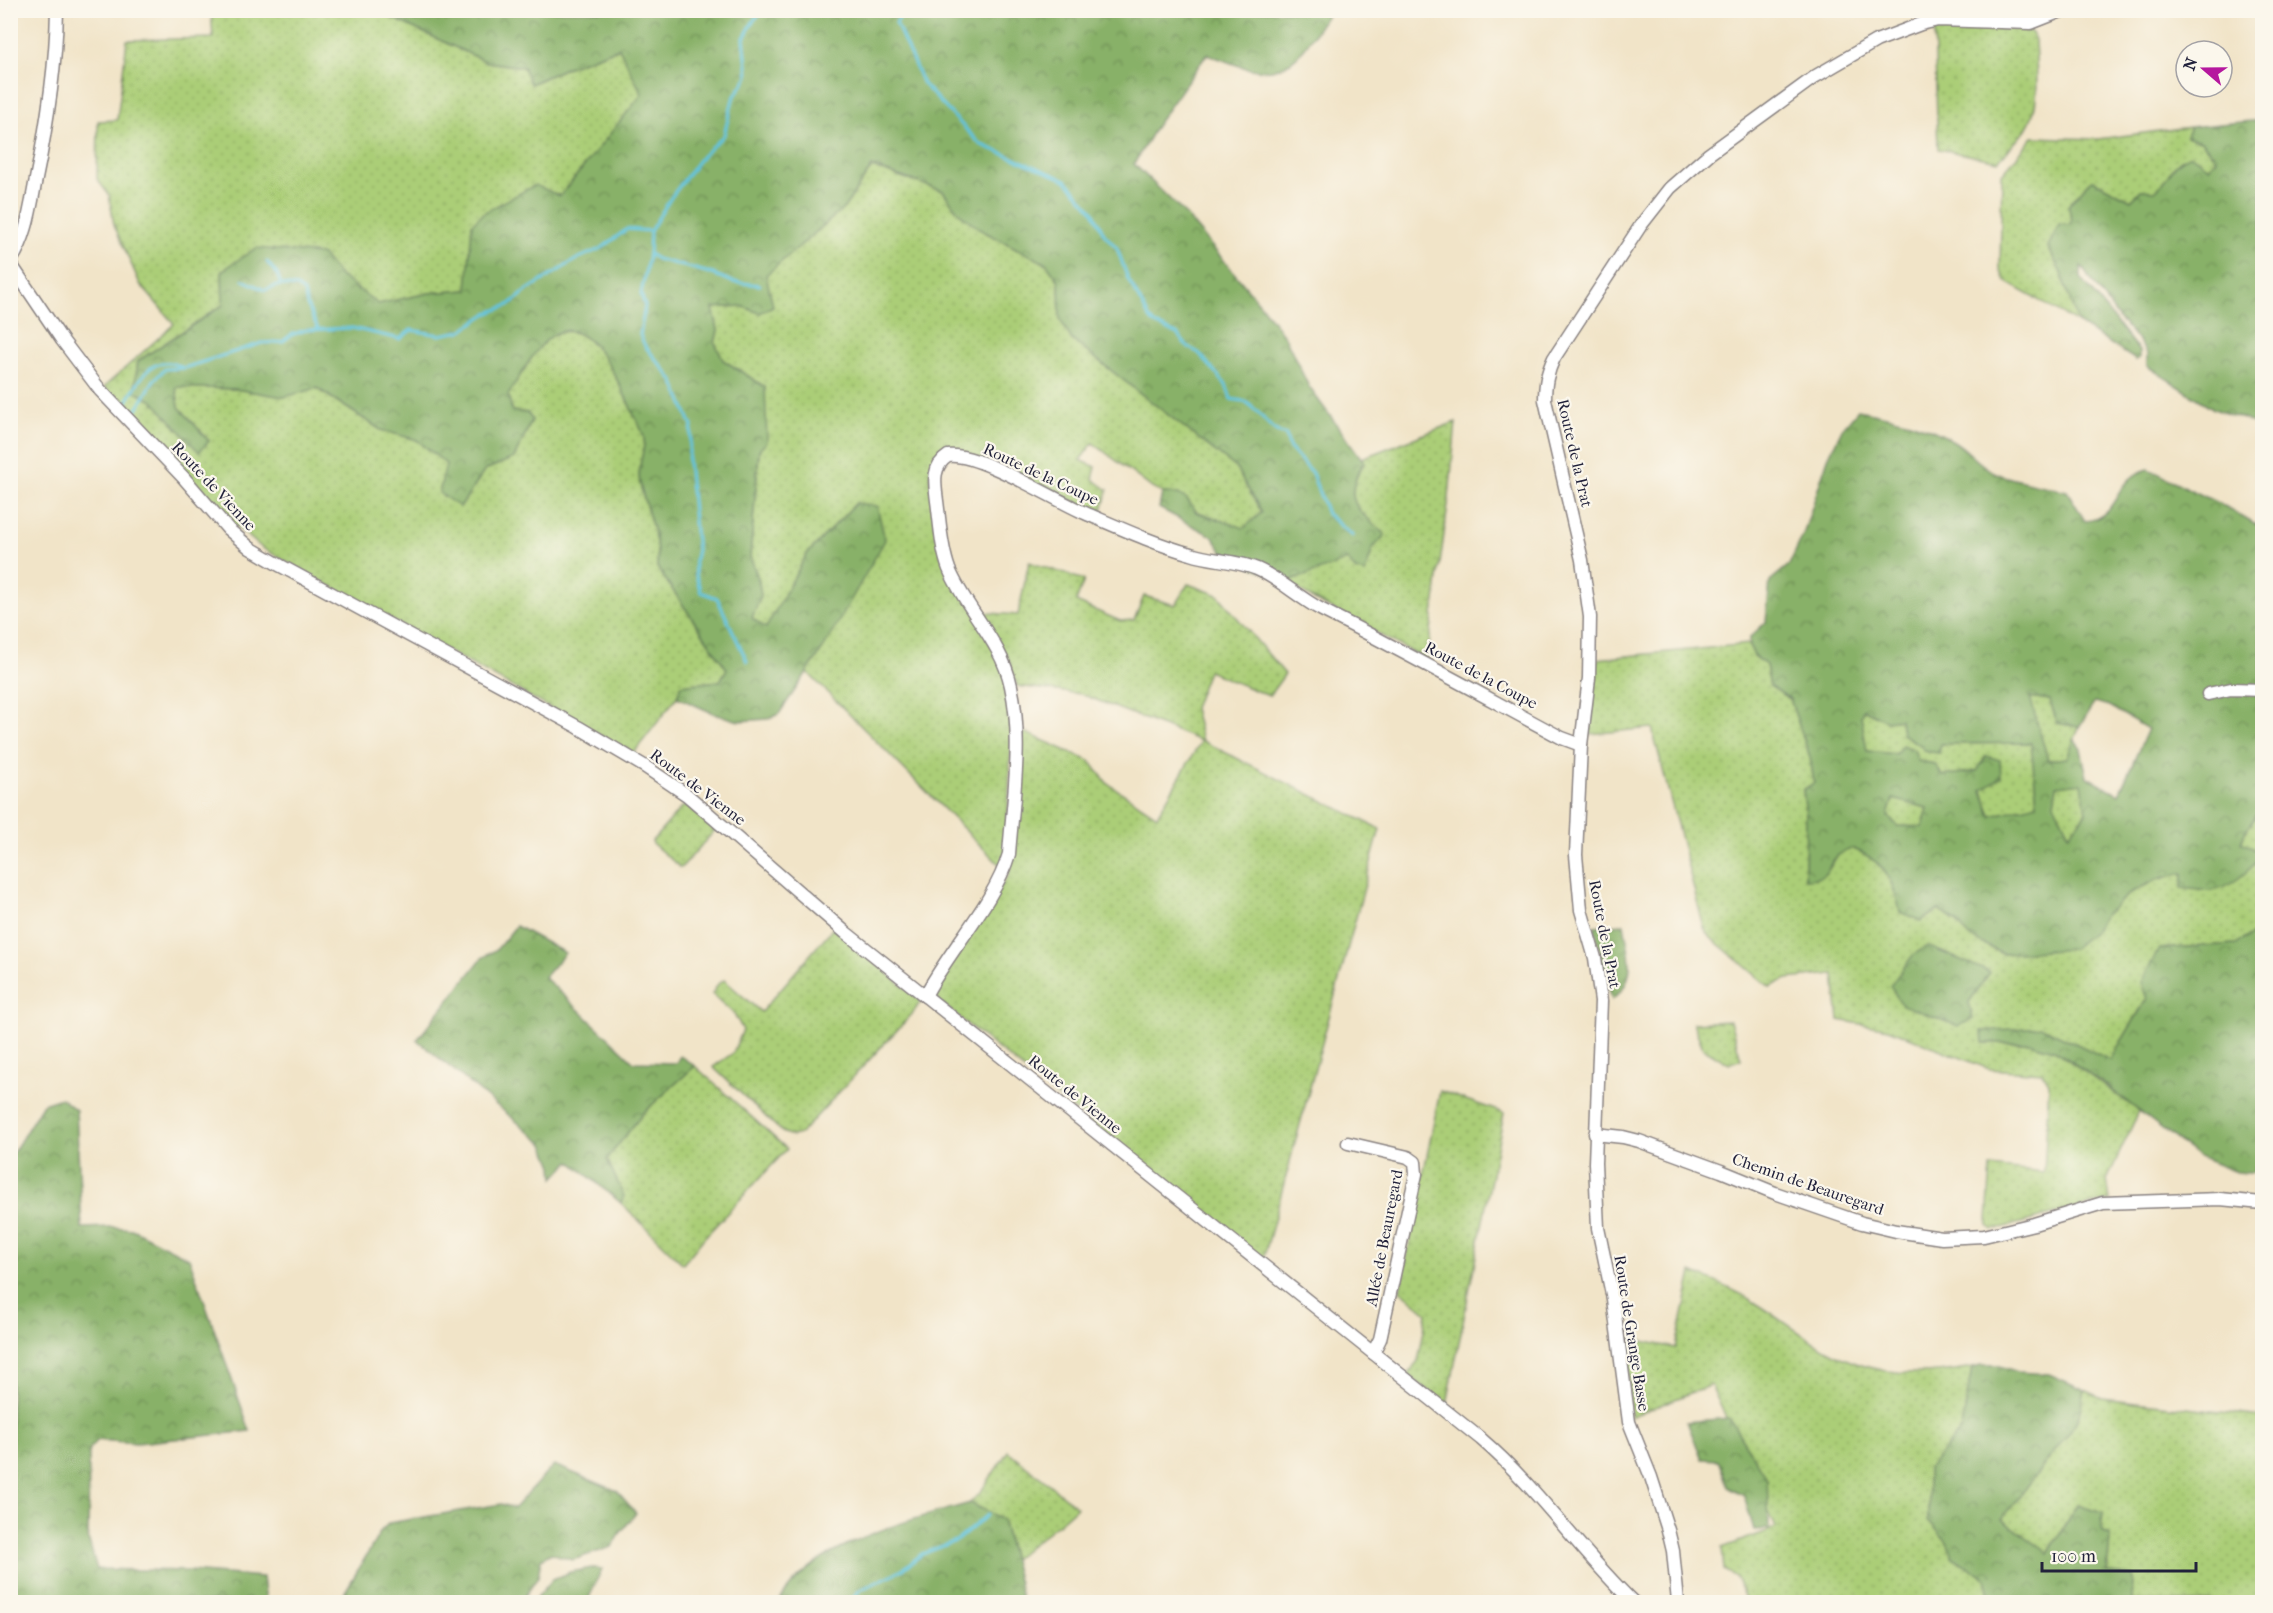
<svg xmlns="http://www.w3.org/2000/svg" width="2273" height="1613" viewBox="0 0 2273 1613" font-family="'IM FELL French Canon',serif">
<defs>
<pattern id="grass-dots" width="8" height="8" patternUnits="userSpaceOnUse" patternTransform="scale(1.5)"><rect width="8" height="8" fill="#abce77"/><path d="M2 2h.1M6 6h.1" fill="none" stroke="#93b168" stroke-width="1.8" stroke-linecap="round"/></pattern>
<pattern id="forest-crowns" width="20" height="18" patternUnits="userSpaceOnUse" patternTransform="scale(1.5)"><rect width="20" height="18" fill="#88b168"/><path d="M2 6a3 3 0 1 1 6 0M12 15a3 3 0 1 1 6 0" fill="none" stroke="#6f9057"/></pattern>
</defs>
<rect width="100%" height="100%" fill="#fbf7ec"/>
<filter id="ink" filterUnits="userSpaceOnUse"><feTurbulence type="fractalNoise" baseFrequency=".0167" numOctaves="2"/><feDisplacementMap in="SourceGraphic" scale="12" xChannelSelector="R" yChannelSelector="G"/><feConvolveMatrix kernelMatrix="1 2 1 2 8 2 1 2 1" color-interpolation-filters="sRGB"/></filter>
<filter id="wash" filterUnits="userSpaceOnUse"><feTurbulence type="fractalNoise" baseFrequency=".008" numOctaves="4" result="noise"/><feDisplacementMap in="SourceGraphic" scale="24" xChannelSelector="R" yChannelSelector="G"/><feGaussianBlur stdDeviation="1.35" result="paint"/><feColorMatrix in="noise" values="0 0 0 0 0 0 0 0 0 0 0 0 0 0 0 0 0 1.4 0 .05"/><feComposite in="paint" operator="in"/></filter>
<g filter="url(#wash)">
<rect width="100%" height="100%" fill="#f1e4c8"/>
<!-- grass -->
<g fill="url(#grass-dots)" stroke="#667859" stroke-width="1.5">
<path d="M211 11H377L487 62 523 67 531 84 568 67 620 48 643 94 560 197 467 290 429 293 378 304 339 275 321 254 222 271 223 305 138 361 134 391 153 401 199 451 209 441 179 407 176 387 235 389 284 397 316 388 381 430 417 439 446 464 460 507 485 470 514 458 532 420 528 413 512 411 508 395C516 383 538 345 547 339 588 308 618 381 631 409 635 418 643 429 644 438 647 451 636 466 640 483 646 512 660 537 657 567L727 669 720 681 681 685 677 697 633 754 262 548 228 519 104 387 174 324 140 284 114 225 109 195 97 179 98 121 117 120 127 40 213 38Z"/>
<path d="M1947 25 2027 30 2032 33 2035 40C2036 68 2042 105 2026 129 2018 140 2007 151 1998 161L1938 149 1934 26Z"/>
<path d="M2190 127 2186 137 2201 141 2216 159 2209 167 2191 155C2168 164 2171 178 2155 192L2141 190 2131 200 2093 180 2085 186 2068 206 2072 219 2069 226 2048 247 2061 273 2078 323 2005 281 2000 269 2002 174 2033 137 2098 139Z"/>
<path d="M872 167 943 191 958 212 981 230 1047 264 1059 281 1060 319 1072 340 1235 467 1262 513 1244 529 1196 511 1187 499 1178 494 1162 493 1152 488 1093 443 1080 460 1096 467 1093 479 1108 490 1101 513 1091 510 1052 490 991 464 951 451 941 453 931 468 930 478 936 530 1004 672 1012 724 1006 853 1003 868 807 672 824 647 856 503 807 554 766 628 752 618C763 589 762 586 750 557L765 387 723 360 715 343 718 330 712 307 741 306 760 313 765 275 844 208Z"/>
<path d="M1456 422 1449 497 1427 660 1311 598 1288 582 1348 559 1365 573 1373 548 1385 535C1358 509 1340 501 1364 463L1362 458Z"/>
<path d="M1029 562 1084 580 1076 602 1120 621 1134 620 1144 596 1175 605 1188 584 1218 595 1285 674 1269 696 1208 671 1194 708 1202 741 1380 829 1263 1261 931 995 933 985 1008 876 1011 868 1021 738 1024 732 1090 761 1107 783 1157 816 1201 741 1081 694 1017 686 1007 656 977 612 1018 615Z"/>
<path d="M1749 644 1754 656 1766 665 1770 686 1790 699 1810 757 1814 783 1803 790 1806 814 1805 879 1828 871 1838 854 1851 848C1883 859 1894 881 1900 912L1921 921 1938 910 1956 921 1970 937 2003 954 2052 950 2095 930 2105 915 2130 893 2158 879 2184 873 2241 843 2245 832 2262 807V929L2236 944 2159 949 2147 998 2110 1061 2042 1027 1984 1043H2030L2054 1050 2139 1111 2107 1180 2110 1200 1993 1230 1988 1226 1987 1220 1991 1167 2044 1173 2049 1083 2043 1073 1989 1069 1889 1029 1839 1020 1834 974 1787 979 1770 987 1711 938 1704 928 1652 728 1590 734 1597 659Z"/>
<path d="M2029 697 2050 700 2057 723 2079 727 2068 758 2048 760Z"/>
<path d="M1863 709 1887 721 1900 719 1902 734 1922 746 1924 751 1939 753 1940 744 2032 743 2037 804 1991 817 1977 771 1942 776 1935 764 1917 761 1914 750 1903 746 1896 754 1866 751 1861 716Z"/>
<path d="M2083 782 2086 813 2069 835 2053 803 2057 786Z"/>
<path d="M1893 799 1928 808 1923 827 1897 826 1888 815Z"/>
<path d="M687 806 717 828 681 868 653 844 652 841 682 807Z"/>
<path d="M833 928 921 1001 913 1013 800 1134 792 1136 782 1132 713 1067 733 1053 743 1030 734 1014 712 994 718 984 724 980 761 1012Z"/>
<path d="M1730 1021 1741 1059 1729 1064 1703 1048 1693 1023Z"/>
<path d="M695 1066 787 1149 704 1238 683 1264 621 1203 623 1196 607 1159 644 1112Z"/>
<path d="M1440 1091 1504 1113 1447 1404 1407 1375 1418 1362 1427 1313 1400 1290Z"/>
<path d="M1692 1272C1713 1281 1735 1289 1754 1302 1787 1322 1816 1348 1853 1362 1891 1377 1933 1375 1972 1367L1962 1429 1928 1468V1520L1944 1538 1953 1557 1986 1578 1992 1602H1746L1737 1578 1724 1570 1722 1548 1776 1528 1711 1385 1630 1417 1627 1338 1676 1348Z"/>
<path d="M2085 1390 2102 1398 2262 1417V1602H2132L2133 1575 2107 1573 2110 1536 2101 1531 2077 1505 2048 1553 2002 1519 2077 1422Z"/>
<path d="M1008 1451 1077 1507 1058 1524 1013 1559 1002 1519 970 1503 980 1493Z"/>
</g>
<!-- forest -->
<g fill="url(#forest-crowns)" stroke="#556a52" stroke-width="1.5" fill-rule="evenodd">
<path d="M377 11H1330C1308 40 1295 79 1251 69 1236 66 1222 59 1207 54L1156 126 1134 164 1184 213 1260 304 1285 337 1309 387 1364 462C1340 501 1358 509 1385 535L1373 548 1365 573 1355 570 1348 560 1288 582 1226 556 1212 536 1159 508 1162 493 1178 494 1187 499 1196 512 1244 528 1262 512 1235 467 1072 340 1060 319 1059 281 1047 264 981 230 958 212 943 191 872 167 844 208 766 275 773 306 760 313 741 306 713 308 718 330 715 343 723 360 765 387 767 442 759 450 750 557 758 578 761 595 752 618 766 628 807 554 856 503 877 506 885 540 824 647 779 714 768 719 739 721 715 714 677 697 681 685 720 681 727 669 657 567C660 537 646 512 640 483 636 466 646 451 644 438 643 430 636 421 633 413 623 391 593 319 559 332 538 341 521 375 508 395L512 411 528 413 532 420 514 458 485 470 460 507 439 493 446 464 417 440 381 430 317 388 284 397 235 389 176 387 179 407 209 441 199 452 153 401 134 391 138 361 223 305 222 271 256 248 321 254 339 275 378 304 429 293 467 290 472 224 483 213 535 185 560 196 642 94 619 48 568 67 530 84 523 67 487 62Z"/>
<path d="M2262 120V426L2214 409 2147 366V354L2140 343 2119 319 2081 266V278L2139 351V358L2136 360 2078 323 2061 273 2048 247 2059 224 2069 225 2072 219 2068 206 2085 186 2093 180 2131 200 2141 190 2155 191C2171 178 2169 164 2191 155L2209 167 2216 159 2201 141 2186 137 2190 127Z"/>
<path d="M1858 410C1892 417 1925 423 1955 442 1969 451 1979 465 1995 473 2014 481 2046 486 2067 491L2085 521C2120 519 2113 477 2149 469L2226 507 2254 524 2262 525V807L2245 832 2241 842 2259 852V860C2247 872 2229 889 2211 891 2202 891 2191 889 2182 888L2183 873 2158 879 2130 893 2105 915 2095 930 2072 949 2003 954 1969 937 1956 921 1938 910 1921 921 1900 912C1894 881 1883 859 1851 848 1847 850 1841 852 1838 855 1822 870 1834 878 1805 879L1806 814 1803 790 1814 783 1810 757 1790 699 1770 686 1766 665C1755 657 1748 651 1750 637L1766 622 1770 581 1789 565 1803 535 1828 458 1842 429ZM2030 697 2050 700 2057 723 2079 727 2095 702 2109 706 2148 729 2119 794 2087 777 2081 749 2074 739 2067 758 2048 760ZM1863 709 1887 721 1900 719 1902 734 1922 746 1923 751 1939 753 1941 744 2031 743 2037 804 1991 816 1982 790 2001 777 2000 760 1986 756 1977 771 1942 776 1935 764 1918 761 1914 750 1902 745 1896 754 1867 751 1861 716ZM2082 783 2086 813 2069 834 2054 803 2057 786ZM1893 799 1928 808 1923 827 1897 826 1888 815Z"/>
<path d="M1624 924C1629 954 1639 978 1612 1000L1594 926Z"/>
<path d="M516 926 565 953 544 977 634 1062 676 1063 680 1056 695 1066 644 1112 607 1159 624 1196 621 1203 570 1161 554 1178 553 1166 544 1144 417 1040 482 958 497 949Z"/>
<path d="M2262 929V1174L2236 1172 2199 1157 2100 1081 2054 1050 2030 1043H1983L1982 1031 2042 1027 2110 1060 2147 999 2141 982 2159 949 2236 944Z"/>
<path d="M1927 946 1990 972 1969 1002 1973 1019 1958 1026 1902 1005 1890 986 1913 955Z"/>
<path d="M61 1098 76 1110 82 1228 113 1227 132 1229 189 1258 250 1431 137 1443 98 1440 89 1449 88 1538 97 1569 189 1571 263 1577 266 1602H11V1156L43 1104Z"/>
<path d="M1981 1365H1997L2018 1372 2049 1374 2085 1390 2077 1422 2002 1519 2048 1553 2077 1505 2103 1513 2101 1531 2110 1536 2107 1573 2133 1575 2132 1602H1992L1986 1578 1953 1557 1944 1538 1928 1520V1468L1962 1429 1972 1367Z"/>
<path d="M1729 1418 1767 1479 1769 1529 1754 1530 1744 1496 1728 1487 1718 1460 1702 1459 1687 1422Z"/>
<path d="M554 1465 617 1491 636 1513 618 1536 612 1547 573 1560 551 1553 541 1559 538 1577 521 1602H339L381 1531 389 1523 501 1504 514 1508Z"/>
<path d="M970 1503 1002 1519 1019 1583 1022 1602H779C814 1542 908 1521 970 1503Z"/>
<path d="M592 1568 602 1569 587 1602H533L553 1579 570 1572Z"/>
</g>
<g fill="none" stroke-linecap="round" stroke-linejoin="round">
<!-- stream -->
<g stroke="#61c4df" stroke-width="3">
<path d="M750 10 753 12 762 10"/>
<path d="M904 10 896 23 923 84 980 144 1066 180 1093 211 1104 234 1117 248 1128 279 1149 317 1155 324 1177 334 1188 347 1199 353 1226 385 1231 399C1235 400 1240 400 1245 402 1262 410 1267 431 1286 435L1289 447 1312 473 1327 514 1353 536"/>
<path d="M649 254 657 259 710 273 733 282 760 285"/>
<path d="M267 262 277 274 281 285 297 287 304 292 307 305 318 329"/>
<path d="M243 280 265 290 280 285"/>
<path d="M126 403C139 381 152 350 183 368"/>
<path d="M136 411 154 380 165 369 184 368 262 343 282 342 291 335 306 330 352 328 400 339 411 330 440 335 461 331 486 314 509 305 529 289 577 259 602 248 627 229 650 231"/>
<path d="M747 661 717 598 701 592C696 577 692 566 697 550L688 461 692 426 673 380 645 346 640 335 645 306 641 294 649 254 650 231 672 196 702 156 724 135 733 99 748 76 744 38 754 20 764 10"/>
<path d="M848 1602 860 1590 902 1570 922 1554 958 1540 987 1515"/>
</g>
</g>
</g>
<g filter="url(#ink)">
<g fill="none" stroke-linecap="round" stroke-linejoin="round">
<!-- street casing -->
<g stroke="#8a8382" stroke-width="15">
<g id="street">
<path d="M10 262C26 239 30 211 35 184 47 126 56 69 57 10"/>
<path d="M10 263 62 340 100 390 183 477 228 529 250 548 281 566 578 727 644 766 687 795 845 932 1481 1439C1538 1488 1579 1550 1633 1602"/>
<path d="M2208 694 2231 689 2262 690"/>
<path d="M925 996C949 950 995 902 1009 854 1013 799 1023 740 1011 686 1002 642 966 610 949 569 941 548 940 523 937 501 935 484 931 467 948 456 979 452 1054 500 1085 513 1120 528 1155 544 1191 554 1212 561 1236 560 1257 569 1280 579 1299 598 1322 610 1403 651 1482 695 1562 738L1581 745"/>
<path d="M1595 1134 1623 1137 1639 1141 1721 1171 1775 1193 1862 1223 1896 1231 1942 1238 1984 1236 2034 1224 2103 1203 2220 1199 2262 1203"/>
<path d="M1348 1143 1408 1157 1415 1162 1416 1174 1380 1339 1373 1353"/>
<path d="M1678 1602 1673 1551 1668 1530 1651 1477 1629 1422 1613 1299 1598 1228 1595 1163 1601 1001 1595 958 1581 910 1576 855 1581 745 1589 678 1590 617 1582 560 1545 400C1545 384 1547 373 1554 358L1641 225 1670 188 1709 154 1816 76 1876 41 1921 24 1938 20 2031 23 2064 10"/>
</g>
</g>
<!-- street -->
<use href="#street" stroke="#fff" stroke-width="12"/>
</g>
</g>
<g text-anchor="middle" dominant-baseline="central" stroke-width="4.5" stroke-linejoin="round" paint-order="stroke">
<!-- street labels -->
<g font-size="16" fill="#22223b" stroke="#fbf7ec">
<text transform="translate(1575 453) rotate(77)">Route de la Prat</text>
<text transform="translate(1041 474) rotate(25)">Route de la Coupe</text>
<text transform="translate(214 486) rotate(47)">Route de Vienne</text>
<text transform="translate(1481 675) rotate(28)">Route de la Coupe</text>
<text transform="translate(698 787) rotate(37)">Route de Vienne</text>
<text transform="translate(1605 934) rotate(79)">Route de la Prat</text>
<text transform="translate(1075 1094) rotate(39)">Route de Vienne</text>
<text transform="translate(1808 1184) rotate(19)">Chemin de Beauregard</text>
<text transform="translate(1384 1238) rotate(-79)">Allée de Beauregard</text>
<text transform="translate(1632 1333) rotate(81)">Route de Grange Basse</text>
</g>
</g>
<!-- margin -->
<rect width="2273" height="1613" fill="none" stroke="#fbf7ec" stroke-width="36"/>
<!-- north arrow -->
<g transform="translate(2204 69) rotate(290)"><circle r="28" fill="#fbf7ec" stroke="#a4a2a5" stroke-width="1.5"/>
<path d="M0-4.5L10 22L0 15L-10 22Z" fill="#b5179e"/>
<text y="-9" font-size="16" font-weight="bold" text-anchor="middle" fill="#22223b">N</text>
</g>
<!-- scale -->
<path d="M2042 1562v9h154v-9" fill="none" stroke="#22223b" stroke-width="3"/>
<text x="2051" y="1562" font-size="18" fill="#22223b" stroke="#fbf7ec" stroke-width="4.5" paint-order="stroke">100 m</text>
</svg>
